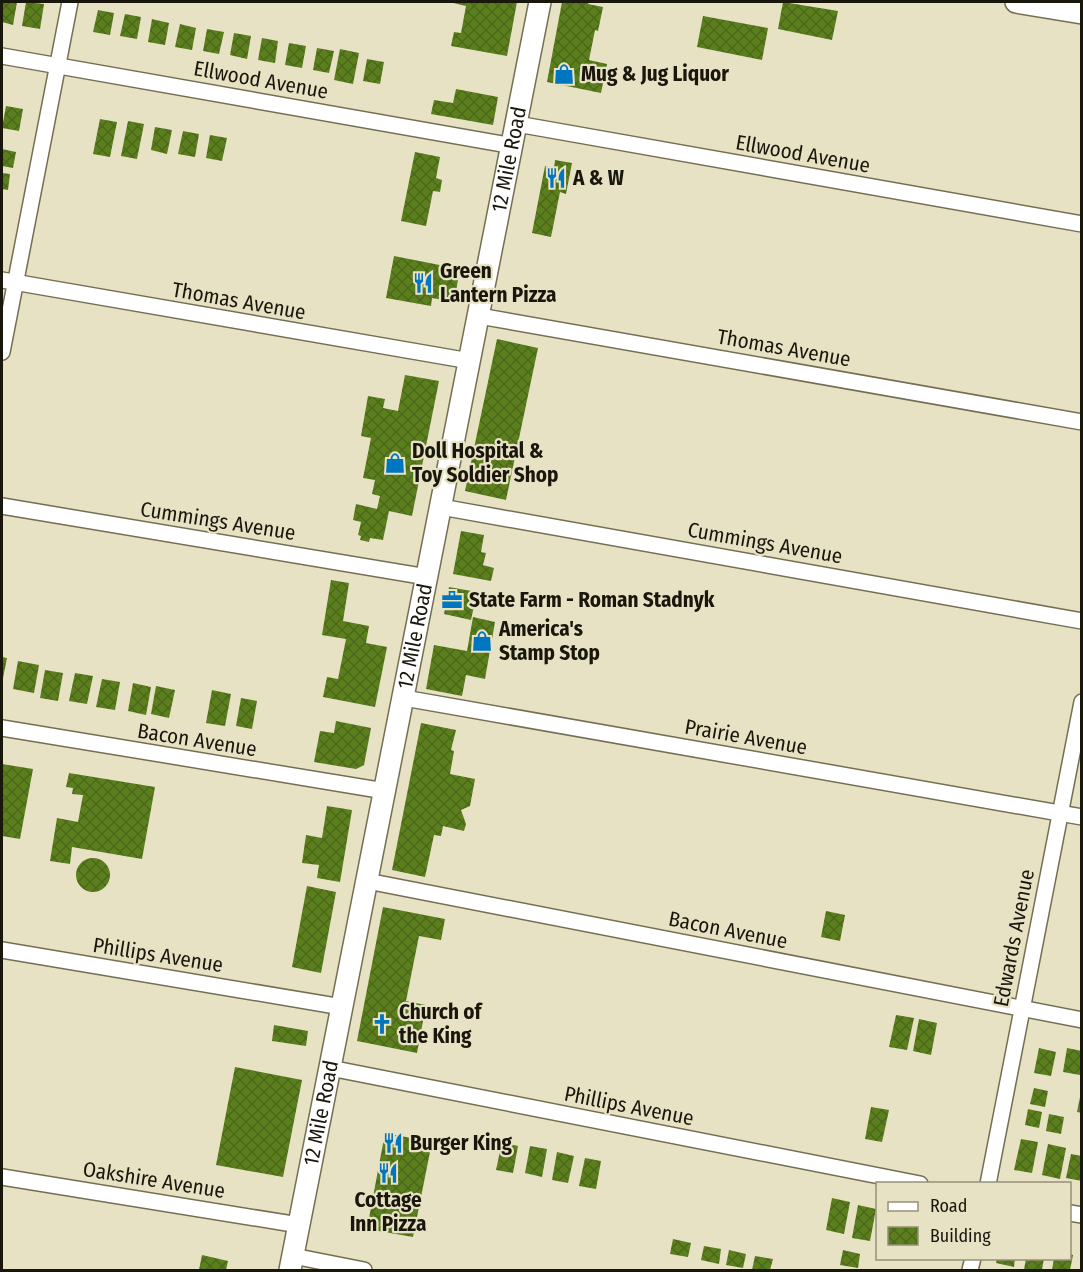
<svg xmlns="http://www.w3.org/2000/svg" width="1083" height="1272" viewBox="0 0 1083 1272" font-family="'Fira Sans Condensed',sans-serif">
<defs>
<pattern id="building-cross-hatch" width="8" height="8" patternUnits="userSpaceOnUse" patternTransform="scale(1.5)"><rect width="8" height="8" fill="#5c7f1e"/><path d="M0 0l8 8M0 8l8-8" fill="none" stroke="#4b6719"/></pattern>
</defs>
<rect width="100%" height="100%" fill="#e8e2c4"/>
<!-- building -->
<g fill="url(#building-cross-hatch)">
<path d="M2 2H17L13 25 2 22Z"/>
<path d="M26 2 44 4 40 29 22 26Z"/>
<path d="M449 2H517L507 56 451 46 454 32 461 33 466 6Z"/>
<path d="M562 2 582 3 589 2 588 4 603 7 598 31 595 30 589 60 607 64 601 93 547 82Z"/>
<path d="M783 2 838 11 832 40 778 29Z"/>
<path d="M98 10 114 13 110 35 93 32Z"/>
<path d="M125 14 141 17 137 39 120 36Z"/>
<path d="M703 16 768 28 762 60 697 47Z"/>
<path d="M152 19 169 23 165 45 148 42Z"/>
<path d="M180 24 196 28 192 50 175 47Z"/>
<path d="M207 29 224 32 219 54 203 51Z"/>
<path d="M234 33 251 36 247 59 230 55Z"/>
<path d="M262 38 278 41 275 63 258 60Z"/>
<path d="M289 43 306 46 302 68 285 65Z"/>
<path d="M317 48 334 51 329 73 313 70Z"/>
<path d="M340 49 359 53 353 84 334 80Z"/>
<path d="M367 59 384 62 380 84 363 81Z"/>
<path d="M456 89 498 97 493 125 431 114 434 100 453 103Z"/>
<path d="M6 106 23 109 19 131 2 128Z"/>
<path d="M100 119 117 122 110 157 93 154Z"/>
<path d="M128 121 144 124 137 159 121 156Z"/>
<path d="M155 127 172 130 167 154 151 150Z"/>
<path d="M183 131 199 134 195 157 178 154Z"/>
<path d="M210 135 227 138 222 161 206 158Z"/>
<path d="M2 149 16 152 13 168 2 166Z"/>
<path d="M415 152 440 157 436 178 442 180 440 192 433 191 426 226 401 221Z"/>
<path d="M555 160 572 163 566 194 560 192 551 237 532 233 545 166 554 168Z"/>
<path d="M2 173 10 174 8 190 2 189Z"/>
<path d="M394 256 460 269 454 302 432 298 431 306 386 298Z"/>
<path d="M497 339 538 348 506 500 465 491Z"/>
<path d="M405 375 439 381 412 516 389 511 383 540 370 538 369 542 360 540 361 536 358 535 361 522 353 520 356 504 377 509 380 496 372 494 375 480 363 478 371 438 361 436 368 396 385 399 383 408 398 411Z"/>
<path d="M461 531 484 535 481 552 486 553 483 565 494 568 491 581 453 574Z"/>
<path d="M331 580 349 583 343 621 369 626 366 643 387 647 375 707 323 697 327 677 338 679 346 639 322 635Z"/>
<path d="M449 587 477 592 471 620 444 614Z"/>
<path d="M473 617 495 622 485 679 466 675 462 696 426 689 434 645 467 651Z"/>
<path d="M2 657 7 658 3 678H2Z"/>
<path d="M18 661 39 665 34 693 13 689Z"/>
<path d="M45 670 63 673 58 701 40 698Z"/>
<path d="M75 673 93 676 87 704 69 701Z"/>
<path d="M102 679 120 682 115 710 96 707Z"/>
<path d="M133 683 151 687 146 715 128 711Z"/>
<path d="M156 686 175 690 169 718 151 714Z"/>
<path d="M212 690 231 694 225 726 206 723Z"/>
<path d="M241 698 257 701 252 729 236 726Z"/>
<path d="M336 721 371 728 364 765 356 769 314 762 320 731 334 733Z"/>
<path d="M421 723 456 730 451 750 454 751 450 774 475 779 470 806 461 810 466 824 464 831 443 826 441 836 434 835 425 877 392 870Z"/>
<path d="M2 764 33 769 20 839 2 836Z"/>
<path d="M69 773 155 787 142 859 72 847 70 864 50 861 57 818 78 822 83 795 72 794 73 788 66 787Z"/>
<path d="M327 806 352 810 340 882 317 878 319 865 302 863 306 835 322 838Z"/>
<circle cx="93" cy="875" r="17"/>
<path d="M307 886 336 892 321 973 292 967Z"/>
<path d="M383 907 445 919 441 940 419 936 406 1001 426 1005 417 1053 357 1041Z"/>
<path d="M826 911 845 915 840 941 821 937Z"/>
<path d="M896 1015 914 1018 907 1050 889 1047Z"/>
<path d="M919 1019 937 1023 931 1055 913 1051Z"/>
<path d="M274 1025 308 1031 306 1046 272 1041Z"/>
<path d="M1039 1048 1056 1052 1051 1076 1034 1073Z"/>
<path d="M1067 1048 1082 1051 1080 1075 1063 1072Z"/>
<path d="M235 1067 302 1080 283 1177 216 1165Z"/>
<path d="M1034 1088 1048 1091 1045 1107 1030 1104Z"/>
<path d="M1080 1097H1082V1113L1077 1112Z"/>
<path d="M871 1107 889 1110 882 1142 865 1139Z"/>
<path d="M1028 1109 1042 1112 1039 1128 1025 1125Z"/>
<path d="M1049 1114 1064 1117 1061 1134 1046 1131Z"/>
<path d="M385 1133 432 1142 413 1237 367 1229Z"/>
<path d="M1021 1139 1038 1142 1032 1173 1014 1170Z"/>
<path d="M502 1142 518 1146 513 1173 496 1170Z"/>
<path d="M1048 1144 1066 1148 1060 1179 1042 1175Z"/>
<path d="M530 1146 547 1149 542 1177 525 1173Z"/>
<path d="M557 1152 574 1156 568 1183 552 1180Z"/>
<path d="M1071 1154 1082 1156V1181L1066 1178Z"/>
<path d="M585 1158 601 1161 596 1189 579 1186Z"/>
<path d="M832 1198 850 1202 844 1234 826 1230Z"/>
<path d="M858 1205 876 1209 870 1241 852 1238Z"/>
<path d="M673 1239 691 1243 688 1257 670 1254Z"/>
<path d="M704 1246 721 1249 719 1264 701 1260Z"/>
<path d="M729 1250 746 1254 743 1268 726 1265Z"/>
<path d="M843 1250 860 1254 858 1268 840 1265Z"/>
<path d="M1070 1254 1073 1255 1070 1270H1052L1054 1258H1070Z"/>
<path d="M202 1255 228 1261 226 1270H199Z"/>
<path d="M755 1256 773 1259 770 1270H752Z"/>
<path d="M997 1258H1015L1014 1267 996 1263Z"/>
<path d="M1026 1258H1044L1042 1270H1024Z"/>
</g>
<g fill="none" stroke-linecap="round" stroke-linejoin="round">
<!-- street casing -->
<g stroke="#746e53" stroke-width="18">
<g id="street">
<path d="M2 56 513 146"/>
<path d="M517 124 1082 224"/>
<path d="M2 280 470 361"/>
<path d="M479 316 1082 422"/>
<path d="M2 352 70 2"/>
<path d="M2 506 427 577"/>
<path d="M441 507 1082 621"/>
<path d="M404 698 1082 817"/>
<path d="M2 728 385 791"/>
<path d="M367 881 1082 1020"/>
<path d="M2 950 342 1007"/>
<path d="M330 1068 920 1184"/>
<path d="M2 1177 299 1225"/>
<path d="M988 1184 1082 702"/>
<path d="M1070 1213 1082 1215"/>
<path d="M293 1256 364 1270"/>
<path d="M970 1270 973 1258"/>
</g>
</g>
<!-- secondary casing -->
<g stroke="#746e53" stroke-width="24">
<g id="secondary">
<path d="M1016 2 1082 13"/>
<path id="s1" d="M290 1270 540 2"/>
</g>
</g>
<!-- street -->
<use href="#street" stroke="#fff" stroke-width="15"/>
<!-- secondary -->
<use href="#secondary" stroke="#fff" stroke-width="21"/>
</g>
<!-- icons -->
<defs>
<g id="shop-bare" transform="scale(1.62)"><path d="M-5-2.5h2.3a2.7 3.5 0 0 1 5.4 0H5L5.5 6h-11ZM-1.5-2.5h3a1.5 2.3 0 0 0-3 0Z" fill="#0076c0" stroke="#e8e2c4" stroke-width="2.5" paint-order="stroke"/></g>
<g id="restaurant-bare" transform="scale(1.62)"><path d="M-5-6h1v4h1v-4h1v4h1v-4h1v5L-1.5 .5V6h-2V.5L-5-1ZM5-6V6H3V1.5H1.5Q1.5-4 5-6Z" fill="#0076c0" stroke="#e8e2c4" stroke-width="2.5" paint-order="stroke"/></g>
<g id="office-bare" transform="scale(1.62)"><path d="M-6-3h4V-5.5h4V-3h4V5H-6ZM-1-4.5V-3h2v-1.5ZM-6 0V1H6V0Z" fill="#0076c0" stroke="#e8e2c4" stroke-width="2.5" paint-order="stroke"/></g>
<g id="church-bare" transform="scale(1.62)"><path d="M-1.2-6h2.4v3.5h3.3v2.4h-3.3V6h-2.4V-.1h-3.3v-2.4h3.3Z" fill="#0076c0" stroke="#e8e2c4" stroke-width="2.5" paint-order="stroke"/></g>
</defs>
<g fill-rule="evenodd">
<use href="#shop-bare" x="564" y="74"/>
<use href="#restaurant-bare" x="556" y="178"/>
<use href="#restaurant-bare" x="423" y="283"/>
<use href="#shop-bare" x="395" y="463"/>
<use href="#office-bare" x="452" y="600"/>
<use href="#shop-bare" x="482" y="641"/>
<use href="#church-bare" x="382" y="1024"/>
<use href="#restaurant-bare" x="393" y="1143"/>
<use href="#restaurant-bare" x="388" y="1173"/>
</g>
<g text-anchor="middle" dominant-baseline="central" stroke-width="4.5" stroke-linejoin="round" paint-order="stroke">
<!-- poi labels -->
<g font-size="21" font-weight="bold" fill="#19160c" stroke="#e8e2c4" text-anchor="start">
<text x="581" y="74">Mug &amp; Jug Liquor</text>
<text x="573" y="178">A &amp; W</text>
<text x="440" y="271">Green<tspan x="440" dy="24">Lantern Pizza</tspan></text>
<text x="412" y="451">Doll Hospital &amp;<tspan x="412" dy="24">Toy Soldier Shop</tspan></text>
<text x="469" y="600">State Farm - Roman Stadnyk</text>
<text x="499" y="629">America's<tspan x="499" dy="24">Stamp Stop</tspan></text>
<text x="399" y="1012">Church of<tspan x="399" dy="24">the King</tspan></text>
<text x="410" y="1143">Burger King</text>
<text x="388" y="1200" text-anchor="middle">Cottage<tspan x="388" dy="24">Inn Pizza</tspan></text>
</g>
<!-- street labels -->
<g font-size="21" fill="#19160c" stroke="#e8e2c4">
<text transform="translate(261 80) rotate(10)">Ellwood Avenue</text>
<text transform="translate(803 154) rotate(10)">Ellwood Avenue</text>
<text stroke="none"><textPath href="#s1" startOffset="1132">12 Mile Road</textPath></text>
<text transform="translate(239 301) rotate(10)">Thomas Avenue</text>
<text transform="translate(784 348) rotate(10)">Thomas Avenue</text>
<text transform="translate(218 521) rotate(9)">Cummings Avenue</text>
<text transform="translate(765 543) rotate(10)">Cummings Avenue</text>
<text stroke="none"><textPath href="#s1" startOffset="646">12 Mile Road</textPath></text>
<text transform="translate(746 737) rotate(10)">Prairie Avenue</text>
<text transform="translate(197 740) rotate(9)">Bacon Avenue</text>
<text transform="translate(728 930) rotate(11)">Bacon Avenue</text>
<text transform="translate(1014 938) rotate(-79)">Edwards Avenue</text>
<text transform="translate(158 955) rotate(9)">Phillips Avenue</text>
<text transform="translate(629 1106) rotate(11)">Phillips Avenue</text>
<text stroke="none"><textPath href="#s1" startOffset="160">12 Mile Road</textPath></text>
<text transform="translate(154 1180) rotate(9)">Oakshire Avenue</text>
</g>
</g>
<!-- border -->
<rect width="1083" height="1272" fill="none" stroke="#19160c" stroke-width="6"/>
<!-- legend -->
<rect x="876" y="1182" width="195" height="78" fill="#e8e2c4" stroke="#95907a" stroke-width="1.5"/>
<rect x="888" y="1202" width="30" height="9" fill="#ffffff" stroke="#95907a" stroke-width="1.5"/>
<text x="930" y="1212" font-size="18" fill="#19160c">Road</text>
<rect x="888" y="1227" width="30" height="18" fill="url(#building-cross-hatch)" stroke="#95907a" stroke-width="1.5"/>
<text x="930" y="1242" font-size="18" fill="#19160c">Building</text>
</svg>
